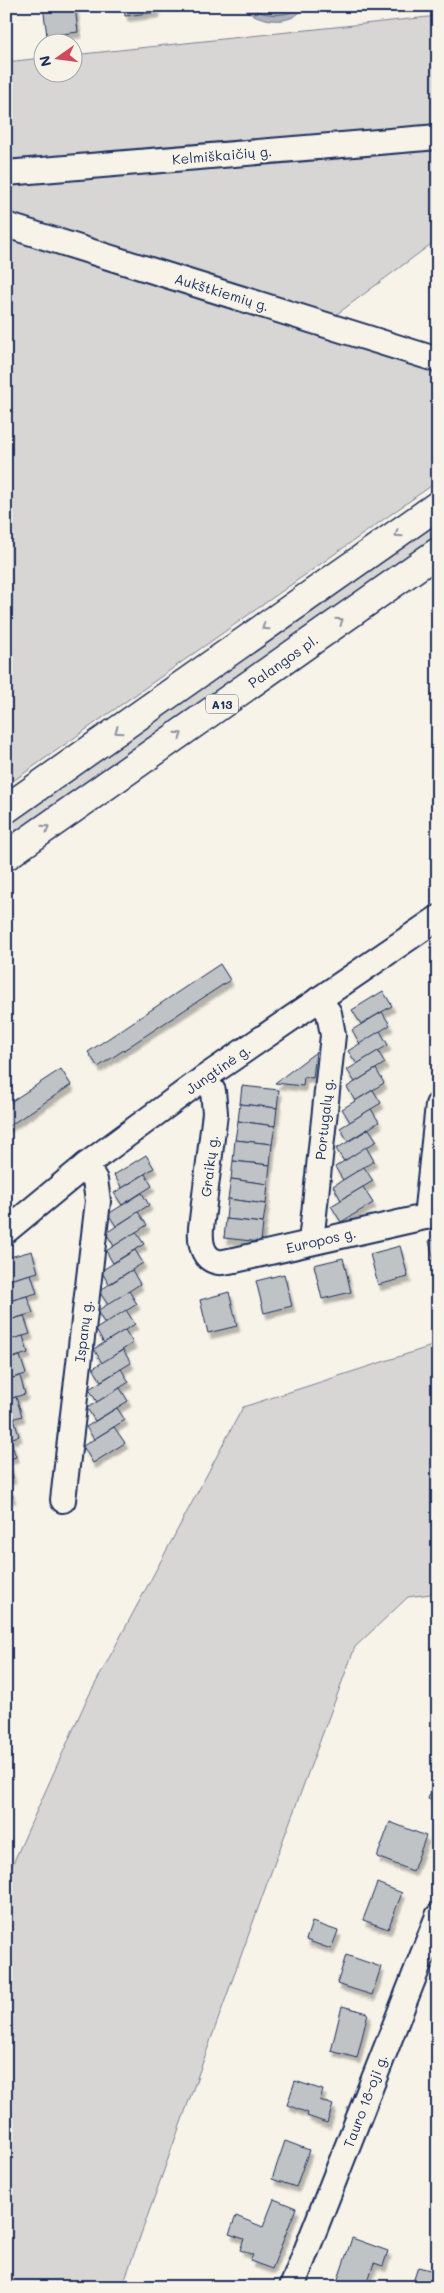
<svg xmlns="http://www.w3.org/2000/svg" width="444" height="2293" viewBox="0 0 444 2293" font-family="Mali,sans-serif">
<defs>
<filter id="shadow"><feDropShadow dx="3" dy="5.5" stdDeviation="1" flood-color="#0004"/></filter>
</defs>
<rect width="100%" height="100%" fill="#f7f3e8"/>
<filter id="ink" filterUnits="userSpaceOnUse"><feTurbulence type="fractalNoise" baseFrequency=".02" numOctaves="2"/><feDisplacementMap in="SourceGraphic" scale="10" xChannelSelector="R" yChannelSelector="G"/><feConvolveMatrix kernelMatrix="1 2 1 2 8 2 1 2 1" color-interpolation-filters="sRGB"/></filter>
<g filter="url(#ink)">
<!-- green -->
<g fill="#d7d6d4" stroke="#798299">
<path d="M438 16V239L333 317 6 216V62L42 58V72H72L73 55Z"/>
<path d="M6 236 438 368V481L6 786Z"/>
<path d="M438 521V536L6 839V824Z"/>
<path d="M438 1344V1593L408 1597 355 1647 270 1875 122 2287H6V1879L85 1703 243 1407Z"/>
</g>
<!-- water -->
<path fill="#acb0b9" stroke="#727c95" d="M242 6H304C294 28 255 22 242 6Z"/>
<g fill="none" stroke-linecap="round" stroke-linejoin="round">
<!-- shore -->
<path stroke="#556382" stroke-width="1" d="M249 6C258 16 291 19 299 6"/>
<!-- stream -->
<path stroke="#727c95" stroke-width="5" d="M6 1855 8 1852"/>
</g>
<!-- building -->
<g fill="#c0c3c5" stroke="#1b2f5e" filter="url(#shadow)">
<path d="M43 6H75L78 32 47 36Z"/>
<path d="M124 6H156L157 12 125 16Z"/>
<path d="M220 964 230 980 98 1067 88 1052Z"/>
<path d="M383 991 392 1006 361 1024 352 1010Z"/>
<path d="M382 1012 390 1025 360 1044 352 1030Z"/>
<path d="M380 1031 388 1045 357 1064 348 1051Z"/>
<path d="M378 1051 385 1063 355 1082 347 1070Z"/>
<path d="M316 1052 313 1078 304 1077 303 1086 275 1083Z"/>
<path d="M61 1069 71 1085 6 1128V1105Z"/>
<path d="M376 1069 384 1083 355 1101 347 1087Z"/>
<path d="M242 1086 279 1090 277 1108 240 1104Z"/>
<path d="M373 1090 381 1103 350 1122 342 1109Z"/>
<path d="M240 1104 277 1108 275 1126 238 1121Z"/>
<path d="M371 1109 379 1122 348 1141 340 1128Z"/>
<path d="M238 1121 275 1126 272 1144 235 1140Z"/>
<path d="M369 1129 377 1141 344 1161 336 1149Z"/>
<path d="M235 1140 272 1144 270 1165 233 1161Z"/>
<path d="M366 1147 374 1161 343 1180 335 1167Z"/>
<path d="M146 1155 154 1168 122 1188 114 1175Z"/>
<path d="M233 1161 270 1165 268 1184 231 1179Z"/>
<path d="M364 1167 373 1181 341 1200 333 1186Z"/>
<path d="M145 1174 152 1186 122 1205 114 1193Z"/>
<path d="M231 1179 268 1184 266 1204 228 1199Z"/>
<path d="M363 1187 373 1203 341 1222 331 1206Z"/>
<path d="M142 1193 149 1205 116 1226 108 1214Z"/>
<path d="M228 1199 266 1204 263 1223 226 1219Z"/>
<path d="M138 1212 147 1225 114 1246 106 1233Z"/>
<path d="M226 1219 263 1223 261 1242 224 1238Z"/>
<path d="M136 1232 144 1244 113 1263 106 1251Z"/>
<path d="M438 1239V1273H437L429 1241Z"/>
<path d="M400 1246 408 1277 378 1285 370 1254Z"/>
<path d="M135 1250 143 1263 109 1284 101 1271Z"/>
<path d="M32 1251 38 1272 6 1281V1258Z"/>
<path d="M343 1258 351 1292 322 1299 314 1265Z"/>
<path d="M132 1270 140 1284 108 1305 99 1291Z"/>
<path d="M31 1274 37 1293 6 1302V1281Z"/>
<path d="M284 1274 292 1306 264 1313 256 1281Z"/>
<path d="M129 1291 137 1304 105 1324 97 1311Z"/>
<path d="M229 1292 237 1326 208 1333 200 1300Z"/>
<path d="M27 1296 33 1313 6 1321V1302Z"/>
<path d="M126 1310 135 1324 104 1343 96 1329Z"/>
<path d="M24 1316 30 1334 6 1341V1321Z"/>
<path d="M125 1330 133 1343 102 1363 94 1349Z"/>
<path d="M23 1336 28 1353 6 1360V1341Z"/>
<path d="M123 1350 131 1363 101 1381 93 1368Z"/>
<path d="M20 1356 26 1374 6 1380V1360Z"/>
<path d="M121 1369 129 1382 97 1402 89 1389Z"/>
<path d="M20 1376 25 1394 6 1400V1380Z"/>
<path d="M120 1388 128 1401 95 1421 87 1408Z"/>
<path d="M16 1397 22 1416 6 1421V1400Z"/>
<path d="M117 1408 125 1420 94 1439 86 1427Z"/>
<path d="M14 1419 19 1436 6 1440V1421Z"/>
<path d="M114 1427 125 1443 93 1463 83 1446Z"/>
<path d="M10 1439 16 1457 6 1460V1440Z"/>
<path d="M8 1459 13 1478 6 1480V1460Z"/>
<path d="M6 1480 13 1497 6 1499Z"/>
<path d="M438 1774V1803L428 1799Z"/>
<path d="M390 1822 426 1836 413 1871 377 1857Z"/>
<path d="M377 1883 402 1893 388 1929 363 1920Z"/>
<path d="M312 1922 338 1931 331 1949 306 1940Z"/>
<path d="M346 1955 381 1967 372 1995 337 1984Z"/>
<path d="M342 2006 368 2013 357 2058 331 2051Z"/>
<path d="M295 2081 323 2090 320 2100 333 2105 327 2123 307 2116 308 2113 287 2105Z"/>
<path d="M285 2141 309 2150 296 2187 272 2179Z"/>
<path d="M274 2199 296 2208 272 2269 250 2261 253 2255 240 2250 244 2239 229 2234 236 2216 263 2227Z"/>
<path d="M352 2238 388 2251 383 2266 374 2263 366 2287H352L337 2282Z"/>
<path d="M418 2267 438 2272V2287L412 2285Z"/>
</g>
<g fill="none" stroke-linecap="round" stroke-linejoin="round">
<!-- minor casing -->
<g stroke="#1b2f5e" stroke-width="28">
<g id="minor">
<path d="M6 173 438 137"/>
<path d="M6 225 438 360"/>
<path d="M204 1078 213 1091 215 1113 201 1228C200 1242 202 1259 218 1262 223 1263 231 1260 235 1260L438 1214"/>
<path d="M426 1217 438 1105"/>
<path d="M6 1231 86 1165 204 1078 438 918"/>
<path d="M311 1242 333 1035 329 1013 319 999"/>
<path d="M63 1500 98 1201 95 1180 86 1165"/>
<path d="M292 2287 438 1916"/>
</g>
</g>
<!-- highway casing -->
<g stroke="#1b2f5e" stroke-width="31">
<g id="highway">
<path d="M6 809 438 505"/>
<path d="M6 856 438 552"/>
</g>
</g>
<!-- minor -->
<use href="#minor" stroke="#f7f3e8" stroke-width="24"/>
<!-- highway -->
<use href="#highway" stroke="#f7f3e8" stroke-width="28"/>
</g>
<!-- one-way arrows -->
<defs><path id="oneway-chevron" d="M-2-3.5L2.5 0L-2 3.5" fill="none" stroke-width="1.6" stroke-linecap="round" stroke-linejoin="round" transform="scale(1.25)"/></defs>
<g stroke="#8991a3">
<use href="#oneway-chevron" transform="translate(398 534) rotate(145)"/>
<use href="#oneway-chevron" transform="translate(340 621) rotate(-35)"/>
<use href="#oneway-chevron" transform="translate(265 627) rotate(145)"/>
<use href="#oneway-chevron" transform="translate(118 731) rotate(145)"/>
<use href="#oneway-chevron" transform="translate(179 735) rotate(-35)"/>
<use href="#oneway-chevron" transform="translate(46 828) rotate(-35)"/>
</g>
</g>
<g text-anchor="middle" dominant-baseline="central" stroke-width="4" stroke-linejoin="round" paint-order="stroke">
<!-- shield labels -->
<rect fill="#f7f3e8" stroke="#5d6a87" stroke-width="1" x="206" y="694.5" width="32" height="19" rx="4"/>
<g font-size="12" font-weight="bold" fill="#1b2f5e">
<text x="222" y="704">A13</text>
</g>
<!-- street labels -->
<g font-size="14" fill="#1b2f5e" stroke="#f7f3e8">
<text transform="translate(222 155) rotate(-5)">Kelmiškaičių g.</text>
<text transform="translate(222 292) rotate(17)">Aukštkiemių g.</text>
<text transform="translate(283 661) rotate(-35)">Palangos pl.</text>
<text transform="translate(218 1069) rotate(-35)">Jungtinė g.</text>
<text transform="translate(324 1119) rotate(-84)">Portugalų g.</text>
<text transform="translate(209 1166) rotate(-83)">Graikų g.</text>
<text transform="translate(321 1240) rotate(-13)">Europos g.</text>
<text transform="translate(83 1331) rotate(-83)">Ispanų g.</text>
<text transform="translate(365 2101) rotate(-69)">Tauro 18-oji g.</text>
</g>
</g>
<!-- margin -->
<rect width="444" height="2293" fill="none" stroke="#f7f3e8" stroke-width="25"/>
<rect x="12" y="12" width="419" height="2268" fill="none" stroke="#1b2f5e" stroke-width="2" filter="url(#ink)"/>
<!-- north arrow -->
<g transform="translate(58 58) rotate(256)"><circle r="24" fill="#f7f3e8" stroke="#9fa5b1"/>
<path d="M0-4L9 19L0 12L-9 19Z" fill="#d1495b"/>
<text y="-8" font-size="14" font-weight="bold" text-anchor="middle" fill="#1b2f5e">N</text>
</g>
</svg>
